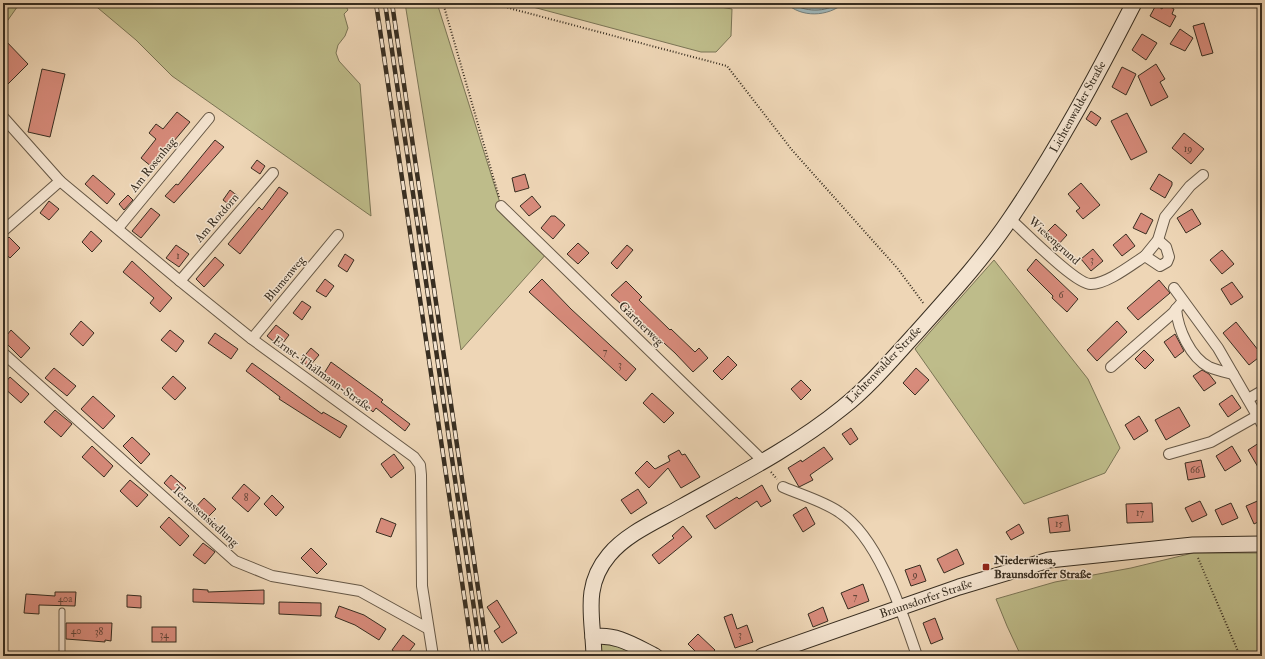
<svg xmlns="http://www.w3.org/2000/svg" width="1265" height="659" viewBox="0 0 1265 659" font-family="'IM FELL Double Pica',serif">
<rect width="100%" height="100%" fill="#eed6b6"/>
<filter id="stains"><feTurbulence type="fractalNoise" baseFrequency=".005" numOctaves="4"/><feColorMatrix values="0 0 0 0 .2 0 0 0 0 .09 0 0 0 0 .02 0 0 0 .5 -.17"/></filter>
<radialGradient id="worn" r=".72"><stop offset=".6" stop-color="#630" stop-opacity="0"/><stop offset="1" stop-color="#630" stop-opacity=".3"/></radialGradient>
<!-- green -->
<g fill="#bebc8a" stroke="#7b7556">
<path d="M3 3H20L3 27Z"/>
<path d="M92 3H344L348 10 344 14 348 28 345 36 338 45 336 53 339 61 360 84 371 216 172 76 136 40Z"/>
<path d="M405 3H437L501 206 548 252 461 350Z"/>
<path d="M518 3H697L732 9 731 36 716 52H701Z"/>
<path d="M994 260 1088 379 1120 448 1105 473 1024 504 915 349Z"/>
<path d="M1193 553H1262V656H1021L1007 626 996 599 1055 582 1131 568Z"/>
<path d="M603 636 655 656H594Z"/>
</g>
<!-- water -->
<path fill="#9fb6b9" stroke="#76807c" d="M786 3H844C828 17 801 18 786 3Z"/>
<g fill="none" stroke-linecap="round" stroke-linejoin="round">
<!-- shore -->
<path stroke="#6c726d" stroke-width="1" d="M791 3C804 12 826 13 838 3"/>
<!-- stream -->
<path stroke="#76807c" stroke-width="3.5" d="M1257 3 1262 18"/>
</g>
<!-- building -->
<g fill="#d78b7b" stroke="#382e21">
<path d="M1165 4 1174 9 1172 14 1176 16 1170 27 1150 16 1156 5 1162 9Z"/>
<path d="M1204 23 1213 53 1202 56 1193 26Z"/>
<path d="M1180 29 1193 38 1185 51 1170 44Z"/>
<path d="M1142 34 1157 43 1146 60 1132 50Z"/>
<path d="M3 38 28 64 3 89Z"/>
<path d="M1156 64 1165 79 1160 82 1168 97 1151 106 1138 76Z"/>
<path d="M1122 67 1136 74 1126 95 1112 87Z"/>
<path d="M42 69 65 74 50 137 28 132Z"/>
<path d="M1091 111 1101 118 1096 126 1086 119Z"/>
<path d="M177 112 190 122 152 167 141 158 156 139 149 133 156 124 163 129Z"/>
<path d="M1127 113 1147 152 1131 160 1111 121Z"/>
<path d="M1184 133 1204 149 1191 164 1172 148Z"/>
<path d="M215 140 224 147 174 203 165 196 176 184 178 185Z"/>
<path d="M257 160 265 166 260 174 251 168Z"/>
<path d="M525 174 529 188 515 192 512 178Z"/>
<path d="M1159 174 1172 182V185L1165 198 1150 189Z"/>
<path d="M93 175 115 194 107 204 85 184Z"/>
<path d="M1081 183 1100 205 1083 219 1076 211 1080 208 1068 194Z"/>
<path d="M279 187 288 193 240 254 228 244 259 207 262 210Z"/>
<path d="M230 190 239 197 232 207 223 200Z"/>
<path d="M128 195 133 200 124 210 119 204Z"/>
<path d="M532 196 541 207 529 216 520 206Z"/>
<path d="M49 201 59 209 49 220 40 213Z"/>
<path d="M151 208 160 215 141 238 132 231Z"/>
<path d="M1192 209 1201 224 1186 233 1177 218Z"/>
<path d="M1141 213 1153 220 1146 234 1133 228Z"/>
<path d="M551 216H555L565 225 553 239 541 228Z"/>
<path d="M1055 224 1067 235 1057 246 1045 234Z"/>
<path d="M91 231 102 241 92 252 82 242Z"/>
<path d="M1126 234 1135 246 1122 256 1113 245Z"/>
<path d="M9 237 20 248 10 258 3 252V243Z"/>
<path d="M578 243 589 253 578 264 567 254Z"/>
<path d="M176 245 189 254 179 267 166 258Z"/>
<path d="M627 245 633 250 617 269 611 263Z"/>
<path d="M1093 249 1103 261 1091 271 1081 259Z"/>
<path d="M1222 250 1234 264 1222 274 1210 260Z"/>
<path d="M345 254 354 260 347 272 338 266Z"/>
<path d="M215 257 224 265 204 287 196 279Z"/>
<path d="M1036 259 1078 299 1067 312 1052 298 1053 296 1027 270Z"/>
<path d="M132 261 172 298 160 312 150 303 154 298 123 272Z"/>
<path d="M325 279 334 286 326 297 316 291Z"/>
<path d="M542 279 571 309 636 369 626 381 529 292Z"/>
<path d="M1159 280 1170 293 1138 320 1127 308Z"/>
<path d="M626 281 642 297 639 300 670 330 671 329 695 352 699 348 708 358 693 372 675 353 611 295Z"/>
<path d="M1232 282 1243 297 1231 305 1221 289Z"/>
<path d="M302 301 311 307 302 320 293 313Z"/>
<path d="M81 321 94 333 83 346 70 334Z"/>
<path d="M1117 321 1127 332 1097 361 1087 350Z"/>
<path d="M1236 322 1262 355 1249 365 1223 333Z"/>
<path d="M276 325 289 335 280 347 267 336Z"/>
<path d="M11 330 30 348 21 358 3 340Z"/>
<path d="M170 330 184 341 176 352 161 340Z"/>
<path d="M215 333 238 349 231 359 208 343Z"/>
<path d="M1175 334 1184 351 1175 358 1164 342Z"/>
<path d="M311 348 319 355 309 367 301 360Z"/>
<path d="M1144 350 1154 360 1145 369 1135 359Z"/>
<path d="M728 356 737 365 722 380 713 371Z"/>
<path d="M331 362 375 394 383 400 381 402 410 424 405 431 376 408 373 412 354 395 353 397 323 375Z"/>
<path d="M252 363 322 414 323 412 347 426 340 438 279 399 280 397 246 371Z"/>
<path d="M54 368 76 386 67 396 45 378Z"/>
<path d="M916 368 929 380 915 395 903 383Z"/>
<path d="M1202 370 1209 374 1216 383 1204 391 1193 376Z"/>
<path d="M173 376 186 388 175 400 162 388Z"/>
<path d="M10 377 29 394 21 403 3 387V385Z"/>
<path d="M801 380 811 390 801 400 791 389Z"/>
<path d="M652 393 674 413 664 423 643 403Z"/>
<path d="M1232 395 1241 408 1228 417 1219 404Z"/>
<path d="M93 396 115 416 103 429 81 409Z"/>
<path d="M1179 407 1190 426 1166 440 1155 420Z"/>
<path d="M55 410 72 424 61 437 44 422Z"/>
<path d="M1139 416 1148 431 1134 440 1125 425Z"/>
<path d="M851 428 858 439 850 445 842 434Z"/>
<path d="M132 437 150 454 141 464 123 446Z"/>
<path d="M1262 441V474L1248 450Z"/>
<path d="M92 446 113 466 104 477 82 457Z"/>
<path d="M1232 446 1241 461 1225 471 1216 456Z"/>
<path d="M824 447 833 459 810 475 813 480 799 487 788 468 801 460 802 462Z"/>
<path d="M679 450 682 455 685 454 700 477 681 488 668 468 649 488 635 473 647 461 655 469 670 461 668 456Z"/>
<path d="M394 454 404 468 391 478 381 464Z"/>
<path d="M1201 460 1205 477 1188 480 1185 463Z"/>
<path d="M171 475 186 488 178 496 164 483Z"/>
<path d="M130 480 148 495 137 507 120 491Z"/>
<path d="M244 484 260 498 248 512 232 498Z"/>
<path d="M762 485 771 501 761 507 757 501 715 529 706 516 737 497 739 499Z"/>
<path d="M638 489 647 503 631 514 621 500Z"/>
<path d="M272 495 284 507 276 516 264 504Z"/>
<path d="M204 498 216 509 205 520 193 510Z"/>
<path d="M1262 499V520L1254 524 1246 506Z"/>
<path d="M1200 501 1207 515 1192 522 1185 508Z"/>
<path d="M1152 503 1153 522 1127 523 1126 504Z"/>
<path d="M1231 503 1238 518 1222 525 1215 510Z"/>
<path d="M806 507 815 524 803 532 793 515Z"/>
<path d="M1068 515 1070 531 1050 533 1048 518Z"/>
<path d="M169 517 189 536 180 546 160 527Z"/>
<path d="M381 518 396 524 391 537 376 532Z"/>
<path d="M1019 524 1024 533 1011 540 1006 532Z"/>
<path d="M683 526 692 537 659 564 652 555 674 538 672 536Z"/>
<path d="M203 543 215 552 205 564 193 555Z"/>
<path d="M311 548 327 564 317 574 301 558Z"/>
<path d="M957 549 964 564 944 573 937 559Z"/>
<path d="M920 565 926 581 911 586 905 570Z"/>
<path d="M863 584 869 601 848 609 841 593Z"/>
<path d="M193 589 208 590V592L264 590V604L193 602Z"/>
<path d="M55 592H76L75 606 39 605V614L24 613 26 594 55 596Z"/>
<path d="M127 595 141 596V608L127 607Z"/>
<path d="M497 600 517 633 502 643 494 631 500 627 487 607Z"/>
<path d="M279 602 321 603V616L279 614Z"/>
<path d="M339 606 364 615 386 629 379 640 355 625 335 617Z"/>
<path d="M823 607 828 621 813 627 808 614Z"/>
<path d="M732 614 737 629 747 625 753 642 735 648 724 617Z"/>
<path d="M935 618 943 639 931 644 923 623Z"/>
<path d="M66 623H112L111 641 105 640V642L66 639Z"/>
<rect x="152" y="627" width="24" height="15"/>
<path d="M698 634 715 650 709 656H700L688 644Z"/>
<path d="M403 635 415 644 406 656H400L392 650Z"/>
</g>
<g fill="none" stroke-linecap="round" stroke-linejoin="round">
<!-- lane casing -->
<g stroke="#665846" stroke-width="7">
<path id="lane" d="M62 611V656"/>
</g>
<!-- street casing -->
<g stroke="#665846" stroke-width="12">
<g id="street">
<path d="M3 117 60 181 180 281 252 339 414 457 420 465 421 475 422 586 433 656"/>
<path d="M501 206 763 461"/>
<path d="M1010 219C1024 231 1076 285 1091 284 1107 284 1131 265 1145 256L1160 266 1167 262 1169 257 1166 247 1158 240"/>
<path d="M118 228 209 118"/>
<path d="M3 231 60 181"/>
<path d="M1145 256 1158 240 1165 217 1190 186 1203 175"/>
<path d="M180 281 273 173"/>
<path d="M1174 288 1218 348 1262 424"/>
<path d="M1176 309C1178 329 1190 357 1209 367 1216 370 1225 372 1233 374"/>
<path d="M252 339 338 235"/>
<path d="M3 353 235 561 272 576 360 591 427 628"/>
<path d="M1111 367 1173 313 1183 301"/>
<path d="M1248 399 1262 391"/>
<path d="M1169 454 1211 442 1257 416"/>
<path d="M783 487C801 495 823 501 839 512 879 538 902 612 917 656"/>
</g>
</g>
<!-- secondary casing -->
<g stroke="#382e21" stroke-width="17">
<g id="secondary">
<path d="M593 637C616 633 635 646 655 656"/>
<path d="M594 656C593 617 582 587 609 555 627 533 659 520 683 506 737 476 794 447 842 408 870 386 893 358 917 332 949 296 983 259 1010 219 1057 150 1096 77 1134 3"/>
<path d="M762 656 959 587 1049 560 1193 545 1262 544"/>
</g>
</g>
<!-- path -->
<g stroke="#382e21" stroke-width="2" stroke-dasharray="1 2" stroke-linecap="butt">
<path d="M443 3 499 197"/>
<path d="M490 3 727 66 792 150 898 269 924 304"/>
<path d="M771 472 777 479"/>
<path d="M1198 558 1240 656"/>
</g>
<!-- lane -->
<use href="#lane" stroke="#f4e4d0" stroke-width="5"/>
<!-- street -->
<use href="#street" stroke="#f4e4d0" stroke-width="10"/>
<!-- secondary -->
<use href="#secondary" stroke="#f4e4d0" stroke-width="15"/>
<!-- rail casing -->
<g stroke="#382e21" stroke-width="4.5">
<g id="rail">
<path d="M376 3 473 656"/>
<path d="M385 3 481 656"/>
<path d="M392 3 488 656"/>
</g>
</g>
<!-- rail -->
<use href="#rail" stroke="#f4e4d0" stroke-width="3" stroke-dasharray="9" stroke-linecap="butt"/>
</g>
<!-- markers -->
<rect fill="#8f2418" stroke="#f4e4d0" stroke-width="1.5" x="982" y="563" width="8" height="8" rx="2"/>
<g text-anchor="middle" dominant-baseline="central" stroke-width="3" stroke-linejoin="round" paint-order="stroke">
<!-- number labels -->
<g font-size="10" fill="#604538">
<text x="1188" y="149">19</text>
<text x="178" y="256">1</text>
<text x="1092" y="260">3</text>
<text x="1061" y="295">6</text>
<text x="605" y="352">7</text>
<text x="620" y="365">3</text>
<text x="1195" y="470">66</text>
<text x="246" y="498">8</text>
<text x="1140" y="513">17</text>
<text x="1059" y="524">15</text>
<text x="915" y="575">9</text>
<text x="855" y="597">7</text>
<text x="65" y="599">40a</text>
<text x="76" y="631">40</text>
<text x="99" y="632">38</text>
<text x="164" y="635">34</text>
<text x="740" y="635">3</text>
</g>
<!-- street labels -->
<g font-size="12" fill="#382e21" stroke="#f4e4d0">
<text transform="translate(1078 107) rotate(-61)">Lichtenwalder Straße</text>
<text transform="translate(153 165) rotate(-51)">Am Rosenhag</text>
<text transform="translate(217 218) rotate(-49)">Am Rotdorn</text>
<text transform="translate(1054 241) rotate(42)">Wiesengrund</text>
<text transform="translate(285 279) rotate(-50)">Blumenweg</text>
<text transform="translate(641 324) rotate(44)">Gärtnerweg</text>
<text transform="translate(884 365) rotate(-46)">Lichtenwalder Straße</text>
<text transform="translate(322 374) rotate(36)">Ernst-Thälmann-Straße</text>
<text transform="translate(205 516) rotate(42)">Terrassensiedlung</text>
<text transform="translate(926 599) rotate(-19)">Braunsdorfer Straße</text>
</g>
<!-- poi labels -->
<g font-size="12" font-weight="bold" fill="#382e21" stroke="#f4e4d0" text-anchor="start">
<text x="994" y="560">Niederwiesa,<tspan x="994" dy="14">Braunsdorfer Straße</tspan></text>
</g>
</g>
<!-- margin -->
<rect width="1265" height="659" fill="none" stroke="#eed6b6" stroke-width="16"/>
<rect x="4" y="4" width="1257" height="651" fill="none" stroke="#382e21" stroke-width="2"/>
<rect x="8" y="8" width="1249" height="643" fill="none" stroke="#382e21"/>
<rect width="100%" height="100%" filter="url(#stains)"/>
<rect width="100%" height="100%" fill="url(#worn)"/>
</svg>
